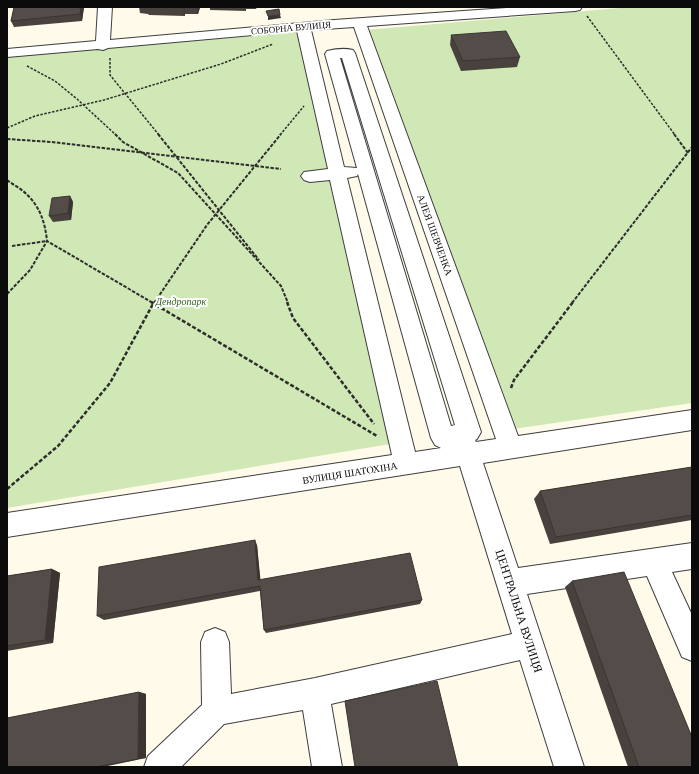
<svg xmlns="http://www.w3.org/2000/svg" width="699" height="774" viewBox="0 0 699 774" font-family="Georgia,serif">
<rect width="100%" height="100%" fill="#fffaea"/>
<!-- green -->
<g fill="#d0e8b5">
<path d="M632 7H692V403L513 429 366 30Z"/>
<path d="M300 32 390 444 7 508V57Z"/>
</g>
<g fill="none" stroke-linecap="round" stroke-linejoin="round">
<!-- minor casing -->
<g stroke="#3e3e3e" stroke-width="2">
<path id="minor" d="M98 7H112L110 40 334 20 519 7H582L580 10 575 11 367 26 518 436 692 410V430L483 463 518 568 692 543V569L672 572 692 615V661L682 657 647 576 527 594 584 767H554L520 660 331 704 342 767H312L303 710 224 724 181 767H144L148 756 202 705 201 642 205 632 215 628 225 632 229 642 231 694 315 678 512 634 460 466 7 537V513L392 455 330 180 310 182 304 180 301 176 304 172 328 169 297 31 108 48 103 50 98 49 7 57V49L96 41ZM354 27 496 439 476 442 475 440 477 439 481 432 355 53 353 50C345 48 335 49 327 51L325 54 357 168 344 167 311 30ZM340 58H342L455 425 451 426ZM358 174 431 438 435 445 441 448 415 452 347 178 357 176Z"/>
</g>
<!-- path-far2 -->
<g stroke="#2d2d2d" stroke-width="1.5" stroke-dasharray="2.5 1.5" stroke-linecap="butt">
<path d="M587 16 675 135"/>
<path d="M110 58V75L159 135"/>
<path d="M27 66 55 81 77 99 116 135"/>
<path d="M7 128 35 116 104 100 221 64 273 44"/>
<path d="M280 135 304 106"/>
</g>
<!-- path-far1 -->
<g stroke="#2d2d2d" stroke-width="2" stroke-dasharray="3.5 1.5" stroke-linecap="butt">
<path d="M115 134 123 142 178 173 281 286 288 303"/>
<path d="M158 134 259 260"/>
<path d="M674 134 688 153"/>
<path d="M7 139 52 142 281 169"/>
<path d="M7 180C12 184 18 187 23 191 39 204 45 221 47 241L153 303"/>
<path d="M12 246 47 241"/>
<path d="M7 294 30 270 47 241"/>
<path d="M154 303 207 225 281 134"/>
<path d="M572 303 692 147"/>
</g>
<!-- path -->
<g stroke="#2d2d2d" stroke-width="2.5" stroke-dasharray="4 2" stroke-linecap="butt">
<path d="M151 302 377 436"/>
<path d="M287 302 293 318 374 424"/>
<path d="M511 388 514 380 573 302"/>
<path d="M7 489 58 446 110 383 154 302"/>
</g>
<!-- minor -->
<use href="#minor" fill="#fff" fill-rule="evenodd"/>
</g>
<!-- wall -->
<g fill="#48413e">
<path d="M14 7H84L82 21 14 27 11 21Z"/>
<path d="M139 7H257L256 9H246V11L210 10V8H200L198 14H185V16L149 15 148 14 140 13Z"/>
<path d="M451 35 520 57 517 67 461 71 450 45Z"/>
<path d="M70 196 73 202 71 220 53 222 49 216Z"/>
<path d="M692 467V520L550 544 534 499 540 491Z"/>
<path d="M257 545 260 580 422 600 420 604 266 633 264 630 260 591 104 620 97 616Z"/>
<path d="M52 569 60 573 53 643 7 651V576Z"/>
<path d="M572 581 692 767H628L565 587Z"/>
<path d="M139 692 146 694V758L103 767H7Z"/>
</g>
<!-- shaded-wall -->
<g fill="#3b3532">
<path d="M81 7H84L82 21 80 14Z"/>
<path d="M183 7H184L185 14V16Z"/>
<path d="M197 7H200L198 14Z"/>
<path d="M280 15 281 18 268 20V16Z"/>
<path d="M70 196 73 202 71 220 68 213Z"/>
<path d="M255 540 257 545 261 585 258 580Z"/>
<path d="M52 569 60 573 53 643 45 640Z"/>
<path d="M139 692 146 694V758L138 759Z"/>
</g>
<!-- building -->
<g fill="#544c48" stroke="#3b3532">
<path d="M14 7H81L80 14 11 21Z"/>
<path d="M279 9 280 15 268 16 266 11Z"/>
<path d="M506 31 520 57 463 61 451 35Z"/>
<path d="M70 196 68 213 49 216 52 198Z"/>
<path d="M692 467V515L556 537 540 491Z"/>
<path d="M255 540 258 580 410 553 422 600 264 630 260 586 97 616 99 567Z"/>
<path d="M52 569 45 640 7 646V576Z"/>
<path d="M624 572 692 737V767H639L572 581Z"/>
<path d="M437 681 458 767H355L345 701Z"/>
<path d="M139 692 138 759 96 767H7V718Z"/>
</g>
<g text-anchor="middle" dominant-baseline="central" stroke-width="4" stroke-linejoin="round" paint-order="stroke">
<!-- far-street labels -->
<g font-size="9" fill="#0b0b0b" stroke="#fff">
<text transform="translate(291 28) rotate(-5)">СОБОРНА ВУЛИЦЯ</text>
</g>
<!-- street labels -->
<g font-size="10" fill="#0b0b0b" stroke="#fff">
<text transform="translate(435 235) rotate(70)">АЛЕЯ ШЕВЧЕНКА</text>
<text transform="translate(350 473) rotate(-9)">ВУЛИЦЯ ШАТОХІНА</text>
</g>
<!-- park labels -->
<g font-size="10" font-style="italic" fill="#2d611d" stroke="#fff">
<text x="181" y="301">Дендропарк</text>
</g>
<!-- near-street labels -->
<g font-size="12" fill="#0b0b0b" stroke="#fff">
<text transform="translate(519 611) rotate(72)">ЦЕНТРАЛЬНА ВУЛИЦЯ</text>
</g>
</g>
<!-- border -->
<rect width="699" height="774" fill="none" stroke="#0b0b0b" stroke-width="16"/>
</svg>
